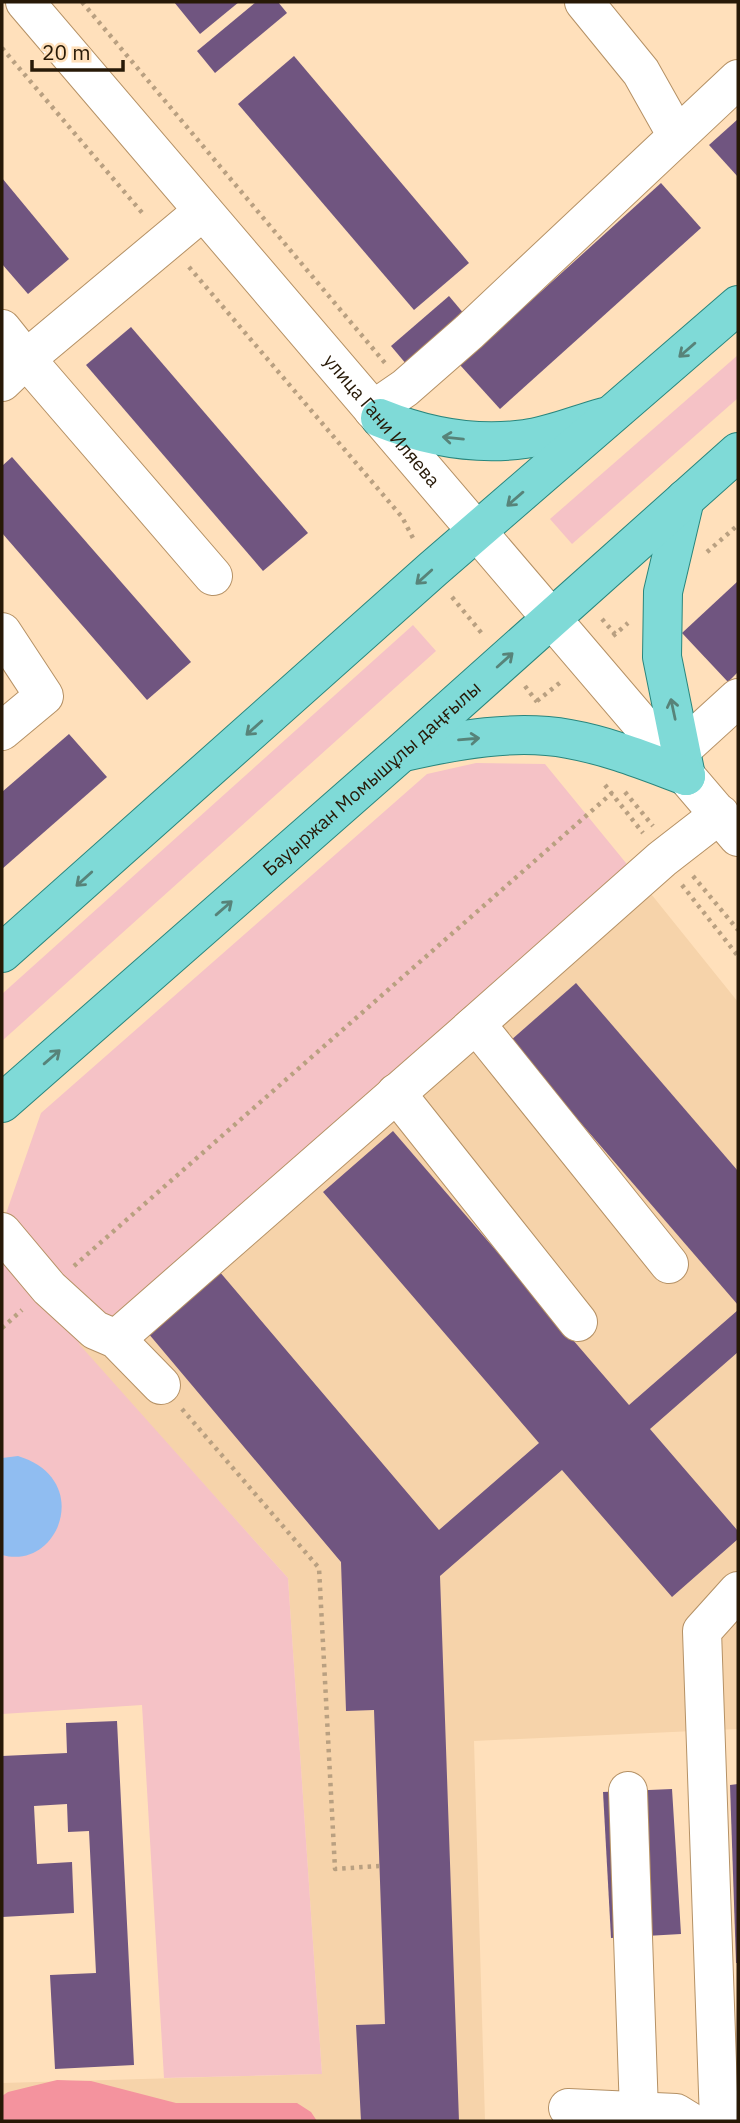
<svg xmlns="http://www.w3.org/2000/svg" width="740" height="2123" viewBox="0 0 740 2123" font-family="'IBM Plex Sans',sans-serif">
<rect width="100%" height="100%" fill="#ffe0bb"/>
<!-- built -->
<path fill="#f6d3aa" d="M635 874 738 1002V1729L474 1741 485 2121H2V2083L322 2074 288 1578 78 1344Z"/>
<!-- green -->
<g fill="#f5c2c6">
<path d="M738 355V398L572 544 550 519Z"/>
<path d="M413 625 436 651 2 1041V994Z"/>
<path d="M476 763 545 764 635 874 79 1344 288 1578 322 2074 164 2078 142 1705 2 1714V1225L41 1113 427 774Z"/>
</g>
<!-- forest -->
<path fill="#f4939e" d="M57 2080 91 2081 176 2103H297L311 2112 317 2121H2V2096L8 2092Z"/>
<!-- water -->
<path fill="#90bdf1" d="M18 1456C94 1479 59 1571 2 1555V1458Z"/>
<!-- building -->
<g fill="#705580">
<path d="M174 2H239L200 34Z"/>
<path d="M256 2H278L287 13 215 73 197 51Z"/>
<path d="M294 56 469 263 414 310 238 104Z"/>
<path d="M738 119V177L709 145Z"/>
<path d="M2 178 69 259 28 294 2 264Z"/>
<path d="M661 183 701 228 500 409 460 365Z"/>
<path d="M449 296 470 321 412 371 391 346Z"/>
<path d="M131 327 308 533 263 571 86 365Z"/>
<path d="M12 457 191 662 147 700 2 533V466Z"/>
<path d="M738 581V672L728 682 682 633Z"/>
<path d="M69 734 107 777 2 869V792Z"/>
<path d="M576 983 738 1171V1305L510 1041Z"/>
<path d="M393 1131 629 1405 738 1310V1352L650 1429 738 1531V1539L672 1597 562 1470 440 1576 459 2121H361L356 2025 385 2024 374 1710 346 1711 341 1562 148 1333 219 1271 439 1530 539 1443 323 1192Z"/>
<path d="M117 1721 134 2065 55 2069 50 1975 96 1973 89 1831 68 1832 67 1804 34 1806 37 1864 72 1862 74 1913 2 1917V1756L67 1753 66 1723Z"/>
<path d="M738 1784V1963H736L730 1785Z"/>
<path d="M672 1789 681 1934 611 1938 603 1792Z"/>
</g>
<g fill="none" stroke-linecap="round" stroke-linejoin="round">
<!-- minor casing -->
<g stroke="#b59165" stroke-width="40">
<g id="minor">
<path id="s1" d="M25 2 738 837"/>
<path d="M584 2 641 72 677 136"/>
<path d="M203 211 26 359 213 576"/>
<path d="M2 329 26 359 2 382"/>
<path d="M373 410 405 388 469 332 738 79"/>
<path d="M2 632 44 696 2 731"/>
<path d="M681 750 738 698"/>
<path d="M469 1030 662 859 720 814"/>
<path d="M396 1093 578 1322"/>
<path d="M2 1232 49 1288 95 1330 116 1339 161 1385"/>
<path d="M116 1339 476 1024 669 1264"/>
<path d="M628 1791 639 2112"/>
<path d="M568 2108 676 2113 689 2121"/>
<path d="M719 2121 702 1631 738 1591"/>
</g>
</g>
<!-- major casing -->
<g stroke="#29867d" stroke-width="40">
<g id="major">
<path d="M380 418C427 437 474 446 525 439 551 436 578 424 604 417"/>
<path d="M685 499 663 592 662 657 686 776"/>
<path d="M404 752C457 740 515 729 569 739 609 746 648 762 686 776"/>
<path d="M2 953 433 569 738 305"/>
<path id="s2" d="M2 1103 402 752 738 452"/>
</g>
</g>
<!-- path -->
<g stroke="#b9a081" stroke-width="4.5" stroke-dasharray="3.5 5" stroke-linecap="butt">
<path d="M82 2 385 363"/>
<path d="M2 48 144 215"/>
<path d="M189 267 402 517 414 540"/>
<path d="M707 552 738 525"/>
<path d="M452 597 484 636"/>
<path d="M602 619 615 634"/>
<path d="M613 636 628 623"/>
<path d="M525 686 537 702"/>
<path d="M537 701 562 681"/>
<path d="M605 785 643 833"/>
<path d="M625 792 653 826"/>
<path d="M693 876 738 930"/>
<path d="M682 885 738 956"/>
<path d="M74 1266 612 793"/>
<path d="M2 1328 22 1310"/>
<path d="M182 1409 319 1568 335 1869 379 1866"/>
</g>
<!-- minor -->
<use href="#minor" stroke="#fff" stroke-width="38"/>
<!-- major -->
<use href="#major" stroke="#7fdad7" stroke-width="38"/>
</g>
<!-- one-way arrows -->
<defs><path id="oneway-shaft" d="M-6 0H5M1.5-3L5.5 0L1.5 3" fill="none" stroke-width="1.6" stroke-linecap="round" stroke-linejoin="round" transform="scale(1.75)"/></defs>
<g stroke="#578379">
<use href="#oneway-shaft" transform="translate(687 350) rotate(139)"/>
<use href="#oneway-shaft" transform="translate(453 438) rotate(-174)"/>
<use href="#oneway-shaft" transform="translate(515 499) rotate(139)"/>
<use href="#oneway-shaft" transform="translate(424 577) rotate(138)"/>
<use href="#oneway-shaft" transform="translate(505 660) rotate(-42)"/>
<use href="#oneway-shaft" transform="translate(673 709) rotate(-102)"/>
<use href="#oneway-shaft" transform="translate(254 728) rotate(138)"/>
<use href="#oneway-shaft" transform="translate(469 739) rotate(-5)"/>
<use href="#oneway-shaft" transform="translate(84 879) rotate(138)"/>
<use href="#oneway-shaft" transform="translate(224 908) rotate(-41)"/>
<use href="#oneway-shaft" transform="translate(52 1057) rotate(-41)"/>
</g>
<g text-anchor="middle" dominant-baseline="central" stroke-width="7" stroke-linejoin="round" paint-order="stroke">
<!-- street labels -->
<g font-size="19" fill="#271907" stroke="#ffe0bb">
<text stroke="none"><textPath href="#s1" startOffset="550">улица Гани Иляева</textPath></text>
<text stroke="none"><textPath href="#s2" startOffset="492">Бауыржан Момышұлы даңғылы</textPath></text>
</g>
</g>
<!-- border -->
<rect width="740" height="2123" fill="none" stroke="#271907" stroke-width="7"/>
<!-- scale -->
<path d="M32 60v10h91v-10" fill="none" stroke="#271907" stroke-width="3.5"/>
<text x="42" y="60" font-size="21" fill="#271907" stroke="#ffe0bb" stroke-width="5" paint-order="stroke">20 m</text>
</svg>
